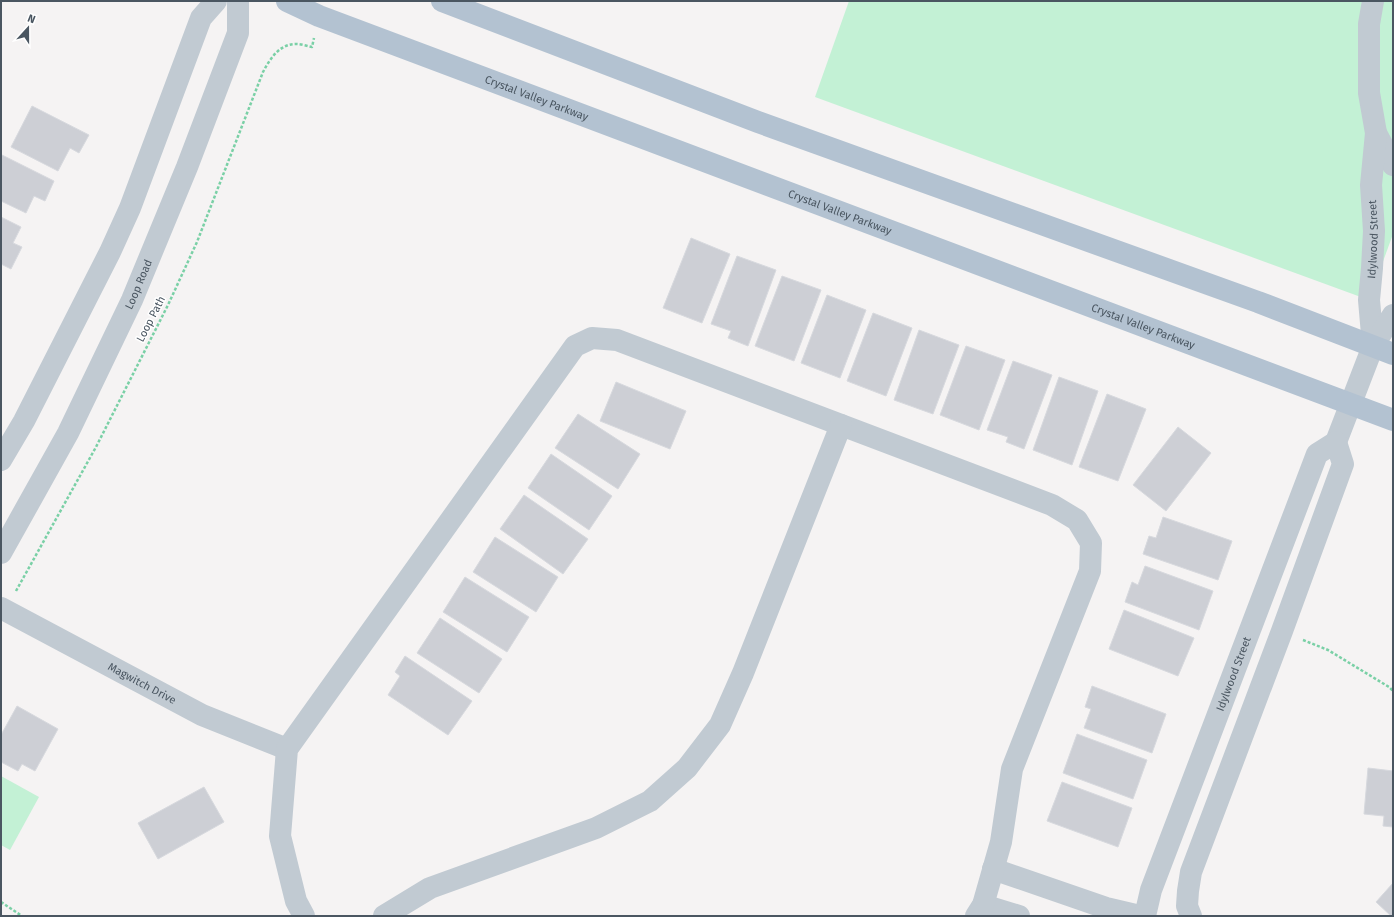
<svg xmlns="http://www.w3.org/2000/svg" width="1394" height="917" viewBox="0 0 1394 917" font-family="'Fira Sans',sans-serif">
<rect width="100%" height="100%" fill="#f5f3f3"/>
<!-- green -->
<g fill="#c3f1d5">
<path d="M849 1H1393V234L1369 300 815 97Z"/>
<path d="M1 776 39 797 10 850 1 845Z"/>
</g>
<!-- building -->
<g fill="#cdcfd5" stroke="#d7d9de">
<path d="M32 106 89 135 79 153 70 148 58 171 11 147Z"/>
<path d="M2 155 54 181 45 201 34 196 26 213 1 201V158Z"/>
<path d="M1 217 21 227 13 243 22 247 11 269 1 264Z"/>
<path d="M691 238 730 254 702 323 663 308Z"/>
<path d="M737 256 776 270 748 346 728 338 731 331 711 324Z"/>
<path d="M782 276 821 290 794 361 755 346Z"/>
<path d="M827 295 866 310 840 378 801 363Z"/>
<path d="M873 313 912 328 886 396 847 381Z"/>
<path d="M919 330 959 345 933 414 894 400Z"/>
<path d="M966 346 1005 360 979 430 940 415Z"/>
<path d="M1013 361 1052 375 1024 449 1006 442 1008 437 987 430Z"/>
<path d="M1059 377 1098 391 1072 465 1033 450Z"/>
<path d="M616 382 686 411 670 449 600 421Z"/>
<path d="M1107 394 1146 409 1118 481 1079 467Z"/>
<path d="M578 414 640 454 618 489 555 448Z"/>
<path d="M1178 427 1211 453 1166 511 1133 485Z"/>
<path d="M551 454 612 496 589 530 528 488Z"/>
<path d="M524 495 588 539 563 574 500 529Z"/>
<path d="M1163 517 1232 541 1218 580 1143 554 1149 536 1156 538Z"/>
<path d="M495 537 558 577 536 612 473 572Z"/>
<path d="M1145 566 1213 591 1199 630 1125 602 1132 582 1138 585Z"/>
<path d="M465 577 529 617 507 652 443 612Z"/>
<path d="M1124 610 1194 638 1178 676 1109 649Z"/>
<path d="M440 618 502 659 479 693 417 653Z"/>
<path d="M405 656 472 701 448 735 388 695 400 676 395 672Z"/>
<path d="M1092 686 1166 714 1152 753 1084 728 1091 709 1085 707Z"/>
<path d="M17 706 58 729 35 771 22 764 18 771 1 762V735Z"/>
<path d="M1077 734 1147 760 1133 799 1063 773Z"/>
<path d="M1368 768 1393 771V827L1383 826 1384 816 1364 814Z"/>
<path d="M1062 782 1132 808 1118 847 1047 821Z"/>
<path d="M204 787 224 822 158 859 138 823Z"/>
<path d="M1393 883V916H1391L1376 902Z"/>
</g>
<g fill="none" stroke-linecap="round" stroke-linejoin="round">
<!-- path -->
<g stroke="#7ad0a6" stroke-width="2.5" stroke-dasharray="3 2" stroke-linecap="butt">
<path d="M16 591 96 447 168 305 197 242 263 72C270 59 279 44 296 44 301 44 307 46 312 47L314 38"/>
<path d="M1303 640 1328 650 1389 687 1393 691"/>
<path d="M1 902 22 916"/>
</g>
<!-- minor -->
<g stroke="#c1cad2" stroke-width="22">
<path d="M1376 133 1393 165"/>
<path id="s1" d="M1373 346 1369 300 1372 268 1374 231 1371 185 1376 133 1369 93V24L1373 1"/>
<path d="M1 460 24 421 110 252 130 208 201 18 216 1"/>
<path id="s2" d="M1 553 68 433 132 300 187 167 238 33V1"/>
<path id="s3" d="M1 608 202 715 287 749"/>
<path d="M993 869 1106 908 1140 916"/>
<path d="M983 905 1019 916"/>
<path d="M304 916 296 901 280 836 287 749 575 346 592 338 617 340 1052 505 1077 520 1091 543 1090 571 1012 769 1001 842 983 905 976 916"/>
<path d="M384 916 430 888 596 828 650 801 687 768 720 725 743 673 841 425"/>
<path id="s4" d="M1145 916 1151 890 1317 454 1336 442 1373 346 1393 315"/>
<path d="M1191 916 1187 906 1188 891 1191 872 1282 631 1343 464 1336 442"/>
</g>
<!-- major -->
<g stroke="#b3c2d1" stroke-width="22">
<path id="s5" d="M287 1 319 16 1393 420"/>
<path d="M442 1 758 122 1258 302 1393 354"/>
</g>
</g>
<g text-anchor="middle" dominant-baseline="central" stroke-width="3" stroke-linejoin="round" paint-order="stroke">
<!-- street labels -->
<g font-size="11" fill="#4a5661" stroke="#fff">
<text stroke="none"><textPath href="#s5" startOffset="268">Crystal Valley Parkway</textPath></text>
<text stroke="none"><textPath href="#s5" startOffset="592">Crystal Valley Parkway</textPath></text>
<text stroke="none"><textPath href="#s1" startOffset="107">Idylwood Street</textPath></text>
<text stroke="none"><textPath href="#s2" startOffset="302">Loop Road</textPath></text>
<text transform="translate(151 319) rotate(-63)">Loop Path</text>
<text stroke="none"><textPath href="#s5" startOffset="916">Crystal Valley Parkway</textPath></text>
<text stroke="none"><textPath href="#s4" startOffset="258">Idylwood Street</textPath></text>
<text stroke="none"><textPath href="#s3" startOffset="160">Magwitch Drive</textPath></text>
</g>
</g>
<!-- border -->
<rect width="1394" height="917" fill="none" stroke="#4a5661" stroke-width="4"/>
<!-- north arrow -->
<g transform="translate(28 28) rotate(21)" stroke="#ffffff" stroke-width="3" paint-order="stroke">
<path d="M0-3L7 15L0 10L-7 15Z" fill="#4a5661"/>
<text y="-6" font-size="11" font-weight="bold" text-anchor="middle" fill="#4a5661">N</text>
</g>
</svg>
